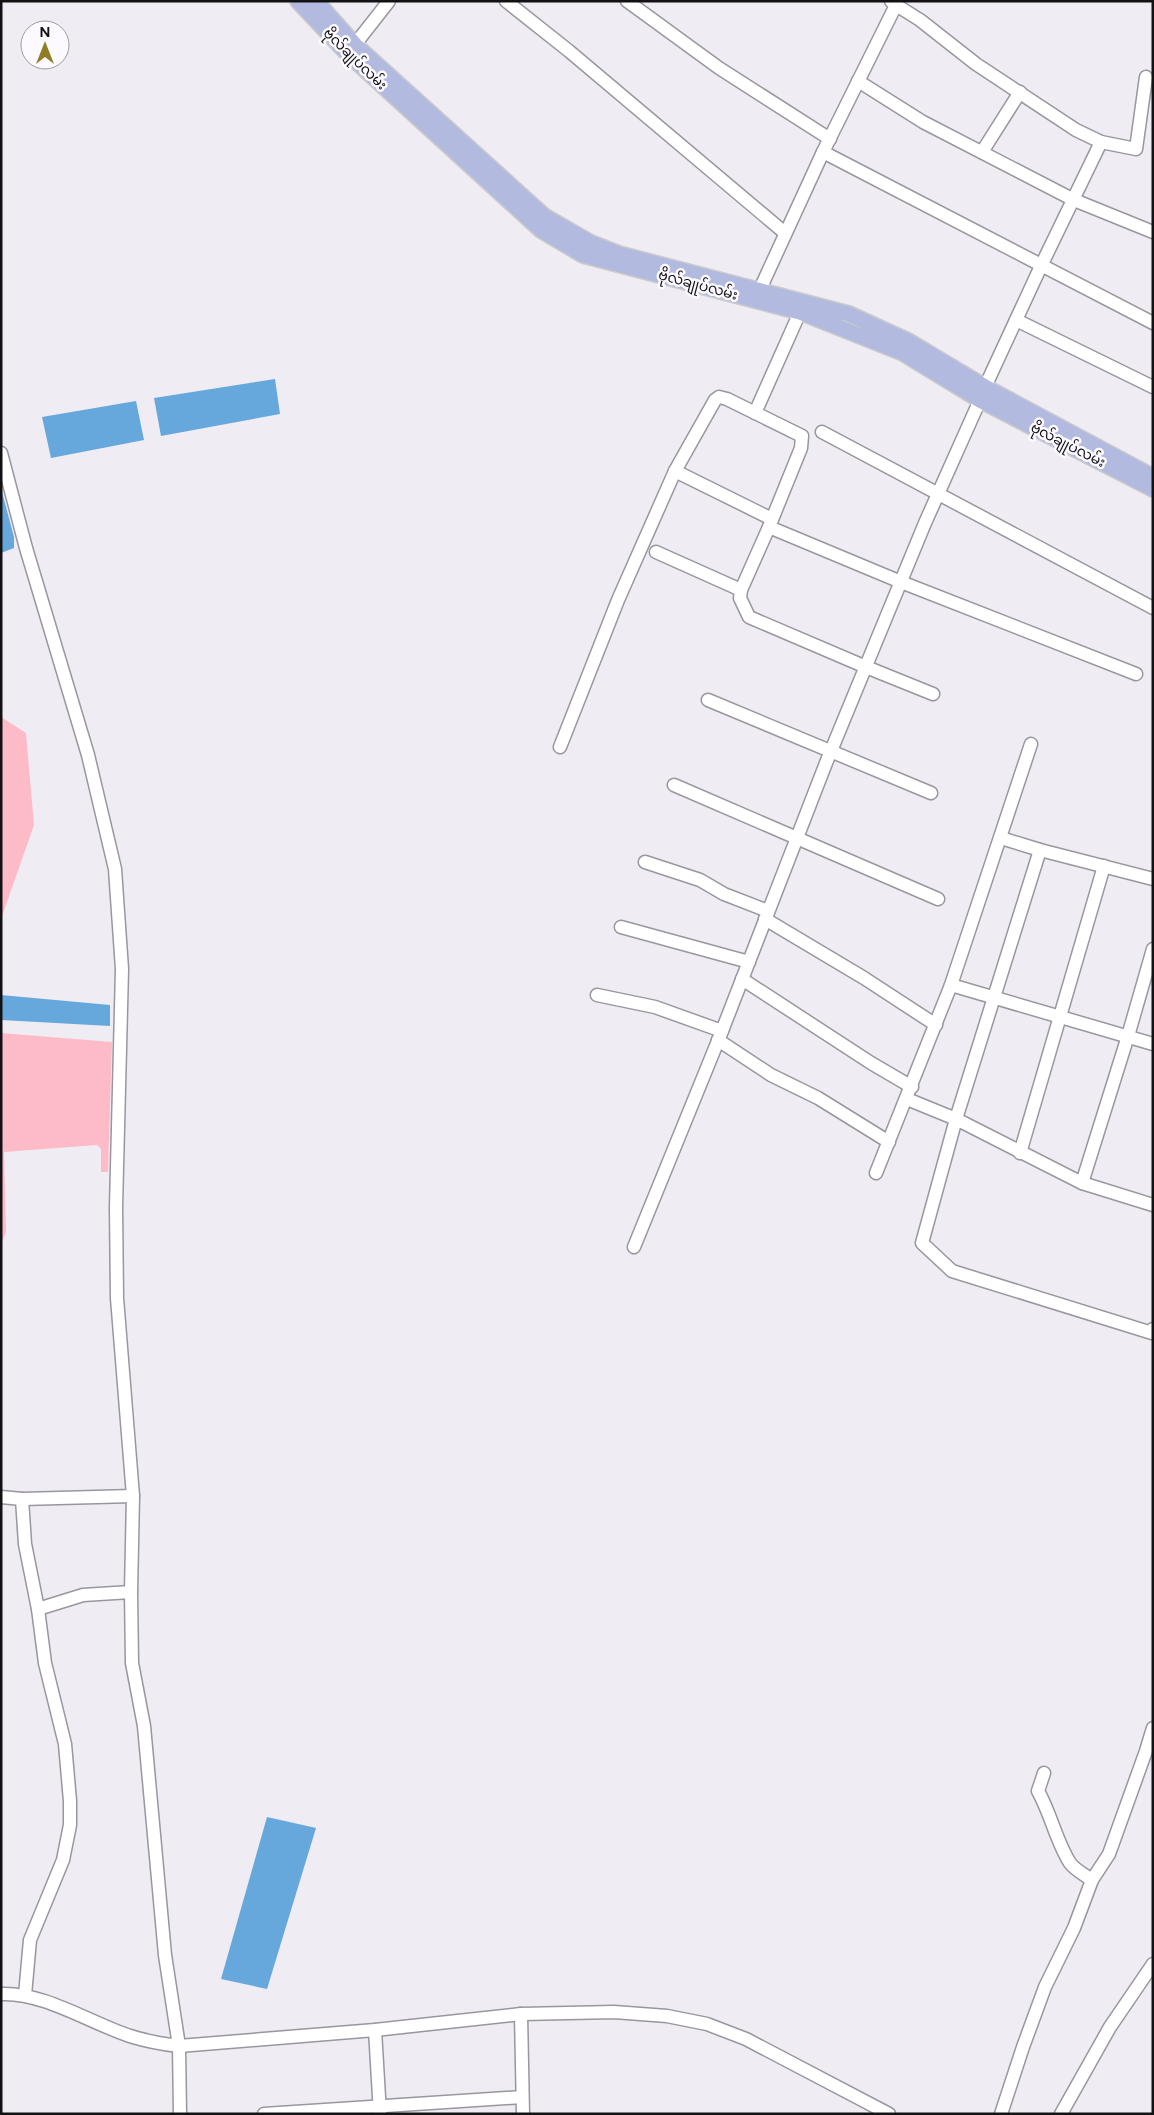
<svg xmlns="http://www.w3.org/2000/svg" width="1154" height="2115" viewBox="0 0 1154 2115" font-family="Figtree,'Noto Sans Myanmar',sans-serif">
<rect width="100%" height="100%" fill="#efecf4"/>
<!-- green -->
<g fill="#fdbbc8">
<path d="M1 717 26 733 34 825 1 919Z"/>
<path d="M1 1033 112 1042 108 1172H101V1149L97 1145 4 1152 6 1232 1 1245Z"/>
</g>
<!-- water -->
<g fill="#66a8db">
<path d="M275 379 280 414 161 436 154 398Z"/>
<path d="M136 401 144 440 51 458 42 417Z"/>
<path d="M1 488 14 537V548L1 553Z"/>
<path d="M1 995 110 1005V1026L1 1020Z"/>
<path d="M267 1817 316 1828 267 1989 221 1979Z"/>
</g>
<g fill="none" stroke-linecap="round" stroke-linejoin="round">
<!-- minor casing -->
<g stroke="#99969e" stroke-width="15">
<g id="minor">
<path d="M506 1 569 51 785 233"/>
<path d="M627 1 719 68 830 139"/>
<path d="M896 5 920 20 976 64 1076 130 1101 142 1136 149 1146 77"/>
<path d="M349 52 389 1"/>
<path d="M858 81 923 122 1074 200 1153 232"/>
<path d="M823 152 1153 323"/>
<path d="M982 152 1020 92"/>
<path d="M756 298 823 152 896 5 891 1"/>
<path d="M1016 320 1153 387"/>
<path d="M985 387 1041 266 1101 142"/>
<path d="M755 413 800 312"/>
<path d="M822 432 1153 608"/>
<path d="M1 453 26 548 88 755 115 869 122 969 116 1207 117 1298 133 1496 131 1592 132 1663 144 1726 165 1955 179 2046 180 2114"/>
<path d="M675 471 772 519"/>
<path d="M769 527 741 590 740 598 749 617 866 667 933 694"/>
<path d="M656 552 741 590"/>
<path d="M708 700 931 793"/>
<path d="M560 747 618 600 675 471 715 400 719 397 727 399 802 436 801 448 769 527 901 582 1136 674"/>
<path d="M674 785 938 899"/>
<path d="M1001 838 1040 850 1153 879"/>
<path d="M1040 850 956 1119 922 1243 952 1271 1152 1333 1153 1329"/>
<path d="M645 862 700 880 724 894 768 911"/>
<path d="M765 919 864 978 936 1025"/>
<path d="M621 927 749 962"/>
<path d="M742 979 871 1063 912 1087"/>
<path d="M951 985 1153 1044"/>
<path d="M597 995 655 1007 722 1031"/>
<path d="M718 1040 771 1075 818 1098 889 1142"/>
<path d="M907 1099 956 1119 1082 1183 1153 1205"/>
<path d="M1020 1153 1104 866"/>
<path d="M876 1173 951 985 1031 744"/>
<path d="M1082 1183 1128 1036 1153 949"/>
<path d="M634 1247 722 1031 826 763 925 523 980 400"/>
<path d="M1 1497 22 1499 133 1496"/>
<path d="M22 1499 25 1544 38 1609 45 1663 65 1744 70 1801V1825L63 1860 30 1940 25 1995"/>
<path d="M38 1609 83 1595 131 1592"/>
<path d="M1044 1773 1038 1791C1051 1814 1056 1841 1070 1863 1075 1870 1085 1875 1092 1880"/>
<path d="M1 1994C44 1992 90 2023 130 2036 146 2041 162 2044 179 2046L375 2030 521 2014 614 2012 667 2016 707 2024 746 2039 889 2114"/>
<path d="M521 2014 523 2114"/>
<path d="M375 2030 380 2114"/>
<path d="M264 2114 522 2097"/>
<path d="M1001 2114 1023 2047 1045 1987 1074 1928 1092 1880 1109 1854 1146 1751 1153 1728"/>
<path d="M1061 2114 1110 2027 1153 1964"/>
</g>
</g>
<!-- major casing -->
<g stroke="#cbcbcb" stroke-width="18">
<g id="major">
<path d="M298 1 347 53 541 230 583 255 800 312 903 353 980 400 1153 489"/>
<path d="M316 1 355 45 544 216 591 243 619 254 849 314 908 341 985 387 1153 477"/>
</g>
</g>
<!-- minor -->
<use href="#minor" stroke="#fff" stroke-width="12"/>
<!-- major -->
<use href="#major" stroke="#b2bbdf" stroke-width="15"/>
</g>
<g text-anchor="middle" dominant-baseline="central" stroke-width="5" stroke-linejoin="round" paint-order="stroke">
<!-- street labels -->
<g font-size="14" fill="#121114" stroke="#fcfaff">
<text transform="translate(355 59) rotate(44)">ဗိုလ်ချုပ်လမ်း</text>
<text transform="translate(698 285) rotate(15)">ဗိုလ်ချုပ်လမ်း</text>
<text transform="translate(1068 445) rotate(27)">ဗိုလ်ချုပ်လမ်း</text>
</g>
</g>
<!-- border -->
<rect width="1154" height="2115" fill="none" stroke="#121114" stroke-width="5"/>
<!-- north arrow -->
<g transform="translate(45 45)"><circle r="24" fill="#fcfaff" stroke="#9e9da1"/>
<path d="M0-4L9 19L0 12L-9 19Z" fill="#8f7e25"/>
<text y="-8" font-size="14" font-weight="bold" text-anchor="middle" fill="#121114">N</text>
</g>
</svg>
